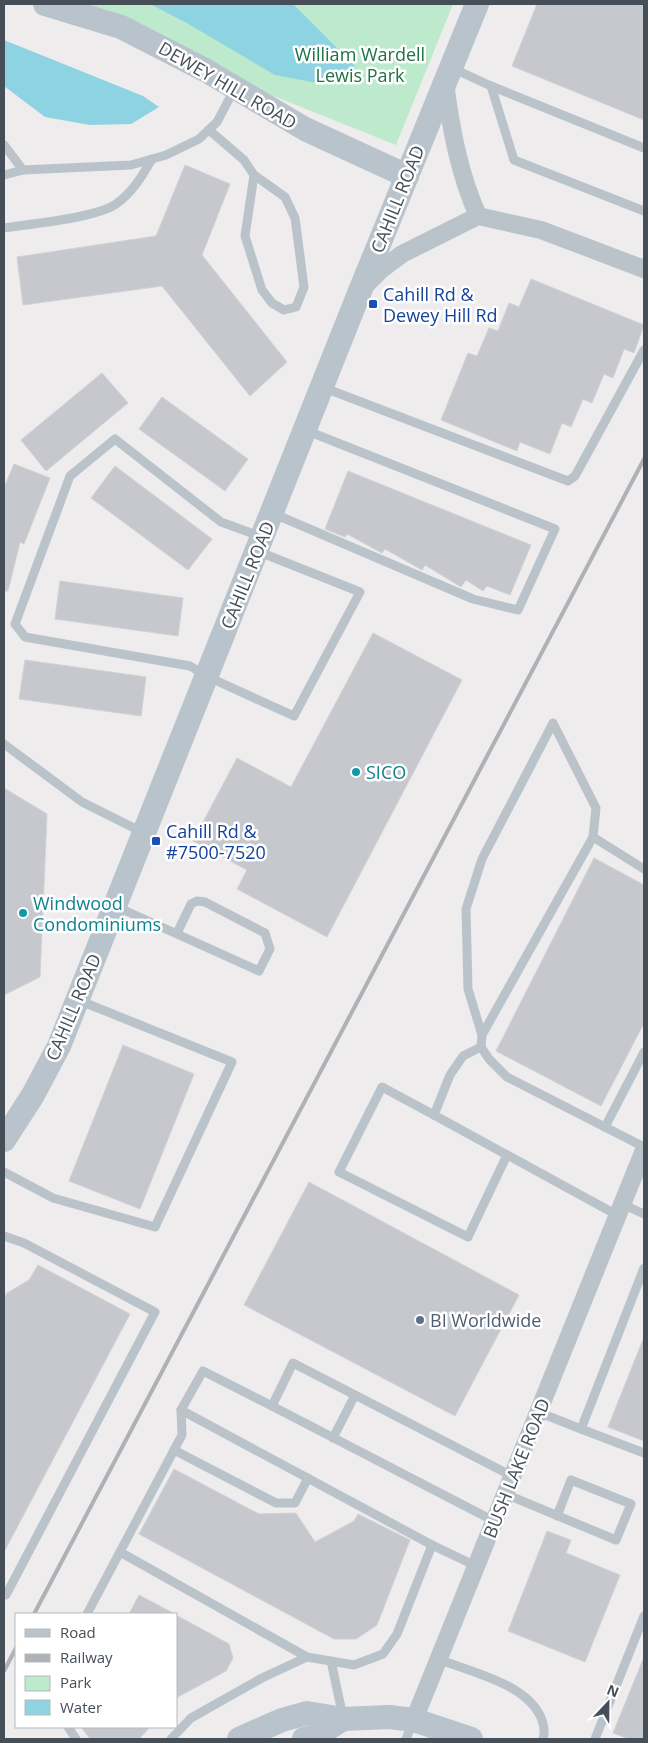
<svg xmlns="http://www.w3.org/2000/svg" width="648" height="1743" viewBox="0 0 648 1743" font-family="'Open Sans',sans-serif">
<rect width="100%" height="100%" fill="#eeecec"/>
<!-- green -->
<path fill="#bde9cd" d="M45 4H453L396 145Z"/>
<!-- water -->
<g fill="#8ed3e2">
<path d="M150 4H293L353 64 358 78 317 83 275 75 185 22Z"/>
<path d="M4 40 143 96 159 107 131 124 90 125 45 117 4 86Z"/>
</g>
<!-- building -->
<g fill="#c7c8ce" stroke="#d0d2d7">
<path d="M537 4H644V120L512 66Z"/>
<path d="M185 165 230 184 202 255 287 362 250 396 162 286 23 305 17 257 156 236Z"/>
<path d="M531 279 644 325 634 353 624 349 613 378 604 374 592 403 583 399 571 427 562 423 550 454 520 442 517 451 441 420 468 353 477 356 489 328 498 331 509 303 519 307Z"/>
<path d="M102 373 128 403 46 471 21 440Z"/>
<path d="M162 397 248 459 225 491 139 429Z"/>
<path d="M14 464 50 478 24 544 20 542 8 591H4V488Z"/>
<path d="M115 466 212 539 188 570 91 498Z"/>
<path d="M348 471 531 545 510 595 487 586 483 591 466 580 461 587 425 565 422 570 385 549 382 553 347 534 345 537 325 529Z"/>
<path d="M60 581 183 598 178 636 55 619Z"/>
<path d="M373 633 462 680 327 937 237 889 247 870 193 841 237 758 291 787Z"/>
<path d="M25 660 146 677 141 716 19 699Z"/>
<path d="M4 788 47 814 40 977 4 995Z"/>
<path d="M594 858 644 885V1023L601 1106 496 1051Z"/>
<path d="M123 1045 194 1074 140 1209 69 1181Z"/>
<path d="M309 1182 519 1295 455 1416 244 1305Z"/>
<path d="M38 1265 130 1314 4 1552V1299L7 1293 29 1280Z"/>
<path d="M644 1337V1441L608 1427Z"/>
<path d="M174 1469 259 1514 296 1513 315 1542 354 1521 358 1514 410 1540 377 1625 356 1639H334L139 1534Z"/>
<path d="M547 1531 571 1540 566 1553 620 1575 585 1662 508 1631Z"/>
<path d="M139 1595 175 1614H129Z"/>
<path d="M176 1615 229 1644 233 1658 226 1671 176 1698Z"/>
<path d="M644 1657V1739H629L613 1733Z"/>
<path d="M81 1727H150L139 1739H90Z"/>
</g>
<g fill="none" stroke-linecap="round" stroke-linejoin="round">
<!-- lane -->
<g stroke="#bbc3ca" stroke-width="9">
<path d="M452 68 491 86 514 160 644 211"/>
<path d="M491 86 644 148"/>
<path d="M209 130 244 160 254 175 285 197 295 218 304 287 296 307 284 310 272 303 262 290 245 236 254 175"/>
<path d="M4 145 23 170"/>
<path d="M4 175 23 170 131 165 166 155 199 139 217 122 235 88"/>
<path d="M4 228C30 224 96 218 116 204 133 192 142 176 152 159"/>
<path d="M322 387 568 481 575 476 644 350"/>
<path d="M272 513 473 599 518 610 555 529 305 430"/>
<path d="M257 551 360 592 294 716 206 676 190 666 25 637 15 624 70 476 115 439 221 522 262 537"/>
<path d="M4 744 82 802 144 833"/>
<path d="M644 869 593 837 596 808 553 723 482 859 466 909 468 989 482 1035 481 1047 489 1059 507 1077 644 1147"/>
<path d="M115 906 259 971 270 949 265 933 205 902 197 901 191 904 177 933"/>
<path d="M482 1035 593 837"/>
<path d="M481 1047 463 1056 450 1075 434 1115 617 1215"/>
<path d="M434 1115 382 1087 339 1172 468 1237 507 1155"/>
<path d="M605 1127 644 1052"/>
<path d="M4 1172 53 1198 155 1227 232 1062 78 1000"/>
<path d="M622 1204 644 1214"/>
<path d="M4 1236 24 1243 155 1312 6 1595 4 1593"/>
<path d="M644 1268 581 1429 644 1453"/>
<path d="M181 1410 432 1545"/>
<path d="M538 1412 581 1429"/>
<path d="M333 1438 355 1395"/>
<path d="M174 1450 276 1503H295L308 1478"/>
<path d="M505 1494 616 1540 631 1504 571 1480 557 1516"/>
<path d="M494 1521 272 1406 293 1363 512 1476"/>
<path d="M120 1552 307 1657 262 1678 191 1718 171 1739"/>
<path d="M87 1614 182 1435 181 1410 203 1371 272 1406"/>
<path d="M307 1657 354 1665 383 1654 397 1634 432 1545 476 1566"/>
<path d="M438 1659C471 1672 529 1684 542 1720 544 1726 545 1733 543 1739"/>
<path d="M331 1661 343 1717"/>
<path d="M68 1727 76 1739"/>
<path d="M406 1739 414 1720"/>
<path d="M595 1739 644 1616"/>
</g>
<!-- street -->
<g stroke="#bbc3ca" stroke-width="18">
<path d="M445 83C451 129 459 173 478 216"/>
<path d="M366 285 382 269 402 254 478 216 541 230 644 269"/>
<path d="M414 1720 644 1150"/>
</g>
<!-- secondary -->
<g stroke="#b9c3cc" stroke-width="24">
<path d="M45 4 121 27 205 70 305 129 407 176"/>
<path d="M4 1140 33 1095 59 1046 360 291 477 4"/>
<path d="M239 1739 282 1720 307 1713 343 1719 389 1717 414 1720 471 1739"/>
<path d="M304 1739 316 1736 343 1719"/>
</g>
<!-- rail -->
<g stroke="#aeb1b6" stroke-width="4">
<path d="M34 1614 644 459"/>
<path d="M4 1671 16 1648"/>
</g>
</g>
<!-- markers -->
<g fill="#1a4fb4" stroke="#fff" stroke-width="2">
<rect x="368" y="299" width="10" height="10" rx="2.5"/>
<rect x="151" y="836" width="10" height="10" rx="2.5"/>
</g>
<g fill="#0f9aa8" stroke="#fff" stroke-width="2">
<circle cx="356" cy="772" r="5"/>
<circle cx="23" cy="913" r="5"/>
</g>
<circle fill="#5c6f8a" stroke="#fff" stroke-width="2" cx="420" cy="1320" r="5"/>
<g text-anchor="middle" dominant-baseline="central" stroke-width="5" stroke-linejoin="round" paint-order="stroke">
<!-- park labels -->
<g font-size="18" fill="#1e7145" stroke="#fff">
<text x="360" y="54">William Wardell<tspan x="360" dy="21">Lewis Park</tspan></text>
</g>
<!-- street labels -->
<g font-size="18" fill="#464f57" stroke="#fff">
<text transform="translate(228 85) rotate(30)">DEWEY HILL ROAD</text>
<text transform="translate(397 199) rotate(-68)">CAHILL ROAD</text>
<text transform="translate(247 575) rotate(-68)">CAHILL ROAD</text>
<text transform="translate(73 1007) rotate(-67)">CAHILL ROAD</text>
<text transform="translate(516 1468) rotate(-68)">BUSH LAKE ROAD</text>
</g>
<!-- transit labels -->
<g font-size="18" fill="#164399" stroke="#fff" text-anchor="start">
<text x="383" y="294">Cahill Rd &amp;<tspan x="383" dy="21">Dewey Hill Rd</tspan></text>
<text x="166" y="831">Cahill Rd &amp;<tspan x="166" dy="21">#7500-7520</tspan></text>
</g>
<!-- culture labels -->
<g font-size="18" fill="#0d838f" stroke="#fff" text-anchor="start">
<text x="366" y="772">SICO</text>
<text x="33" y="903">Windwood<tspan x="33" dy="21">Condominiums</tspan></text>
</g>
<!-- service labels -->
<g font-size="18" fill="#4e5e75" stroke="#fff" text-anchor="start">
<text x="430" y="1320">BI Worldwide</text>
</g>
</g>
<!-- border -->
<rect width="648" height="1743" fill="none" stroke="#464f57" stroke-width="10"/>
<!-- legend -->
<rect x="15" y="1613" width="162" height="115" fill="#ffffff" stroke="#b5b9bc"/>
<rect x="25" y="1629" width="25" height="8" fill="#b9c3cc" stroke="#b5b9bc"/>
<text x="60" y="1638" font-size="15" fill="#464f57">Road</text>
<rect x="25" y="1654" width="25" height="8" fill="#aeb1b6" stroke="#b5b9bc"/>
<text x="60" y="1663" font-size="15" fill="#464f57">Railway</text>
<rect x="25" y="1676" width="25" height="15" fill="#bde9cd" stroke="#b5b9bc"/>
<text x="60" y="1688" font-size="15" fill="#464f57">Park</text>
<rect x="25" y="1700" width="25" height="15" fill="#8ed3e2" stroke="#b5b9bc"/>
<text x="60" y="1713" font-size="15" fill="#464f57">Water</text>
<!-- north arrow -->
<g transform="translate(608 1703) rotate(22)" stroke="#ffffff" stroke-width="4" paint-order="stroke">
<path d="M0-4L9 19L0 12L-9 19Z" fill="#464f57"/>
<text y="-8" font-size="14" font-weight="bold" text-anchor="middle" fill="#464f57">N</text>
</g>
</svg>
